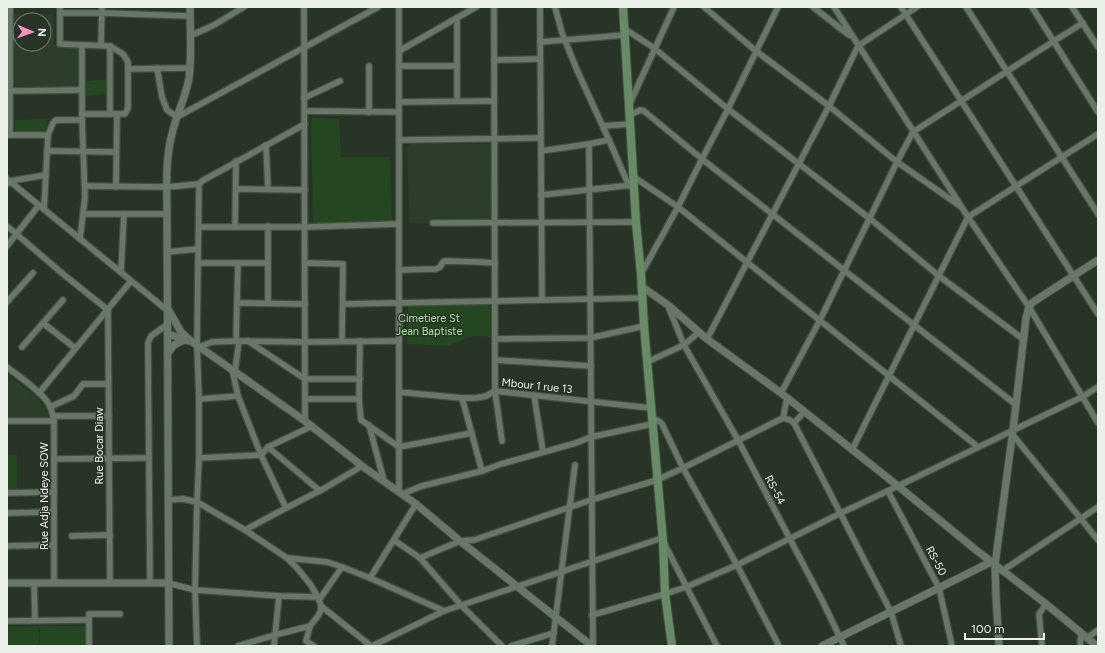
<svg xmlns="http://www.w3.org/2000/svg" width="1105" height="653" viewBox="0 0 1105 653" font-family="Figtree,sans-serif">
<rect width="100%" height="100%" fill="#283426"/>
<!-- built -->
<g fill="#2c3d2a" fill-rule="evenodd">
<path d="M13 14H53L54 45 79 46V89L14 90ZM20 20H44V44H20Z"/>
<path d="M410 144H490L491 222 409 223 407 147Z"/>
<path d="M7 374 38 398 50 419 7 418Z"/>
</g>
<!-- green -->
<g fill="#244621">
<path d="M107 79 106 94 82 97V82Z"/>
<path d="M311 118 339 119 341 157H390L392 222 313 224Z"/>
<path d="M47 119 46 131 43 134 15 132V120Z"/>
<path d="M408 304H485L490 306 491 337 473 336 448 346 407 344Z"/>
<rect x="7" y="455" width="10" height="34"/>
<path d="M39 626V646H7V627Z"/>
<path d="M40 626H86L87 646H40Z"/>
</g>
<g fill="none" stroke-linecap="round" stroke-linejoin="round">
<!-- minor casing -->
<g stroke="#444f43" stroke-width="8">
<g id="minor">
<path d="M10 7V135"/>
<path d="M60 7V44L110 46 123 54 128 62V108L125 114H82"/>
<path d="M304 7 305 421"/>
<path d="M399 7V491"/>
<path d="M494 7 495 391 502 441"/>
<path d="M540 7 542 300"/>
<path d="M555 7 562 33 577 70 609 140 629 186"/>
<path d="M704 7 756 51 829 106 897 162 960 206"/>
<path d="M813 7 849 35"/>
<path d="M834 7 968 217 1029 307 1098 423"/>
<path d="M901 7 1098 314"/>
<path d="M966 7 1098 214"/>
<path d="M1032 7 1098 112"/>
<path d="M1072 7 1098 47"/>
<path d="M60 13H102L190 16"/>
<path d="M457 18V101"/>
<path d="M625 29 654 48 728 109 869 218 939 276 1023 339"/>
<path d="M190 36 214 25 244 7"/>
<path d="M540 42 625 35"/>
<path d="M101 45 102 7"/>
<path d="M399 51 476 7"/>
<path d="M494 60 540 59"/>
<path d="M369 66V112"/>
<path d="M399 66H457"/>
<path d="M157 68 162 97 167 110 177 117 378 7"/>
<path d="M128 69 190 68"/>
<path d="M10 91 81 90"/>
<path d="M304 98 340 81"/>
<path d="M399 102 494 101"/>
<path d="M630 103 674 7"/>
<path d="M305 111 399 112"/>
<path d="M110 114V46"/>
<path d="M630 115 640 110 644 111 702 159 1015 404"/>
<path d="M305 124 202 181 199 184 197 345 199 399V458L261 455 268 447 312 426"/>
<path d="M603 126 630 124"/>
<path d="M8 135H48"/>
<path d="M399 140 541 138"/>
<path d="M589 144 593 646"/>
<path d="M266 145 268 189"/>
<path d="M47 151 116 152"/>
<path d="M541 151 589 144 609 140"/>
<path d="M634 177 678 207 978 447"/>
<path d="M7 179 168 311"/>
<path d="M7 184 10 181 46 175"/>
<path d="M85 186 167 187 199 184"/>
<path d="M116 187 117 114"/>
<path d="M237 189 305 190"/>
<path d="M541 195 632 185"/>
<path d="M44 209 48 135 53 123 56 120H82"/>
<path d="M83 214H167"/>
<path d="M433 223 636 222"/>
<path d="M7 226 63 274 108 310 110 583"/>
<path d="M235 226 236 161"/>
<path d="M199 227H305L399 224"/>
<path d="M80 239 85 197 82 120V45"/>
<path d="M7 246 39 205"/>
<path d="M167 252 198 249"/>
<path d="M198 263H268"/>
<path d="M305 263 343 264 342 341"/>
<path d="M399 270 436 269 440 267 443 262 445 261 480 262 495 263"/>
<path d="M121 272 124 214"/>
<path d="M641 274 678 207 702 159 728 109 778 7"/>
<path d="M7 302 33 273"/>
<path d="M237 303 305 304"/>
<path d="M268 303V226"/>
<path d="M343 304 642 298"/>
<path d="M668 306 684 345 738 440 822 600 844 646"/>
<path d="M43 323 75 348"/>
<path d="M495 339 590 338 644 326"/>
<path d="M707 339 829 106 858 46 917 7"/>
<path d="M236 341 238 263"/>
<path d="M248 341 305 379H360"/>
<path d="M360 341 359 399 361 420 399 447 472 433"/>
<path d="M22 347 63 300"/>
<path d="M199 347 212 342 236 341 305 342 399 341"/>
<path d="M495 360 591 366"/>
<path d="M647 362 684 345 699 332"/>
<path d="M7 367C17 375 42 392 48 403 52 409 53 415 54 421V583"/>
<path d="M232 369 238 396 261 455 286 508 245 530"/>
<path d="M235 371 239 341"/>
<path d="M399 392 462 398H476L486 396 495 391 651 408"/>
<path d="M39 393 131 281"/>
<path d="M781 393 820 320 897 162 913 132 1054 41 1083 23"/>
<path d="M534 395 543 452"/>
<path d="M462 398 482 471"/>
<path d="M199 399 238 396"/>
<path d="M305 399H359"/>
<path d="M50 407 74 396 83 384H108"/>
<path d="M53 416H109"/>
<path d="M652 417 660 422 662 424 683 468 737 565 779 646"/>
<path d="M783 418 787 398"/>
<path d="M7 421H54"/>
<path d="M794 423 891 612 901 646"/>
<path d="M369 425 384 481"/>
<path d="M1012 434 1098 540"/>
<path d="M268 447 320 491"/>
<path d="M852 450 968 217 1098 134"/>
<path d="M199 458 197 502 245 530 287 558 297 568 310 584 318 597 321 606V610L318 616 310 626 306 641 314 646"/>
<path d="M54 459 149 458"/>
<path d="M888 491 939 588 952 646"/>
<path d="M7 493 54 492"/>
<path d="M402 494 422 486 482 471 501 464 576 443 591 437 652 424"/>
<path d="M168 500 183 499 197 502 195 590 197 646"/>
<path d="M286 508 325 488 362 466"/>
<path d="M7 513 54 512"/>
<path d="M72 536 110 535"/>
<path d="M394 540 420 558 461 605 502 646"/>
<path d="M664 543 717 646"/>
<path d="M7 546 54 545"/>
<path d="M287 558 327 562 342 567"/>
<path d="M420 558 460 541 474 540 591 500 657 480 683 468 783 418 790 420 794 423 804 412"/>
<path d="M1002 571 1098 507"/>
<path d="M370 578 444 611 662 538"/>
<path d="M34 583 35 620"/>
<path d="M150 583 148 343 151 336 168 324"/>
<path d="M168 583 195 590 279 596 318 597"/>
<path d="M319 600 342 567 370 578 416 504"/>
<path d="M321 606 371 646"/>
<path d="M592 615 665 594 686 587 737 565 841 513 898 486 1082 397 1098 387"/>
<path d="M7 621 89 620"/>
<path d="M1087 638 1098 630"/>
<path d="M89 646V614H120"/>
<path d="M238 646 275 635 310 626"/>
<path d="M274 646 279 596"/>
<path d="M372 646 444 611"/>
<path d="M511 646 554 633"/>
<path d="M552 646 575 465"/>
<path d="M1042 646 1039 614 1046 604"/>
<path d="M1080 646 1081 633"/>
</g>
</g>
<!-- tertiary casing -->
<g stroke="#444f43" stroke-width="9">
<g id="tertiary">
<path d="M641 286 668 305 707 339 781 393 898 486 976 550 1046 604 1097 646"/>
<path d="M168 309 181 332 191 341 305 421 362 466 416 504 460 541 592 646"/>
<path d="M168 334 189 341"/>
<path d="M168 353 174 345 184 340"/>
<path d="M7 583H168"/>
<path d="M169 646 167 214C167 187 165 160 172 134 176 115 186 97 189 78 192 55 190 30 190 7"/>
<path d="M822 646 991 562"/>
<path d="M999 646 996 597 995 565 1013 430 1026 318 1029 307 1033 302 1098 260"/>
</g>
</g>
<!-- secondary casing -->
<g stroke="#444f43" stroke-width="10">
<path id="secondary" d="M623 7 636 222 641 274 644 326 663 541 665 594 672 646"/>
</g>
<!-- minor -->
<use href="#minor" stroke="#697768" stroke-width="5.5"/>
<!-- tertiary -->
<use href="#tertiary" stroke="#697768" stroke-width="7"/>
<!-- secondary -->
<use href="#secondary" stroke="#688a65" stroke-width="8"/>
</g>
<g text-anchor="middle" dominant-baseline="central" stroke-width="3" stroke-linejoin="round" paint-order="stroke">
<!-- park labels -->
<g font-size="11" fill="#a1e49a" stroke="#283426">
<text x="429" y="318">Cimetiere St<tspan x="429" dy="13">Jean Baptiste</tspan></text>
</g>
<!-- street labels -->
<g font-size="11" fill="#e9f1e8" stroke="#283426">
<text transform="translate(537 386) rotate(6)">Mbour 1 rue 13</text>
<text transform="translate(99 446) rotate(-90)">Rue Bocar Diaw</text>
<text transform="translate(775 490) rotate(62)">RS-54</text>
<text transform="translate(44 496) rotate(-90)">Rue Adja Ndeye SOW</text>
<text transform="translate(936 561) rotate(62)">RS-50</text>
</g>
</g>
<!-- border -->
<rect width="1105" height="653" fill="none" stroke="#e9f1e8" stroke-width="16"/>
<!-- north arrow -->
<g transform="translate(32 32) rotate(92)"><circle r="19" fill="#283426" stroke="#758074"/>
<path d="M0-3L7 15L0 10L-7 15Z" fill="#fc8fc1"/>
<text y="-6" font-size="11" font-weight="bold" text-anchor="middle" fill="#e9f1e8">N</text>
</g>
<!-- scale -->
<path d="M965 633v6h79v-6" fill="none" stroke="#e9f1e8" stroke-width="2"/>
<text x="971" y="633" font-size="12" fill="#e9f1e8" stroke="#283426" stroke-width="3" paint-order="stroke">100 m</text>
</svg>
